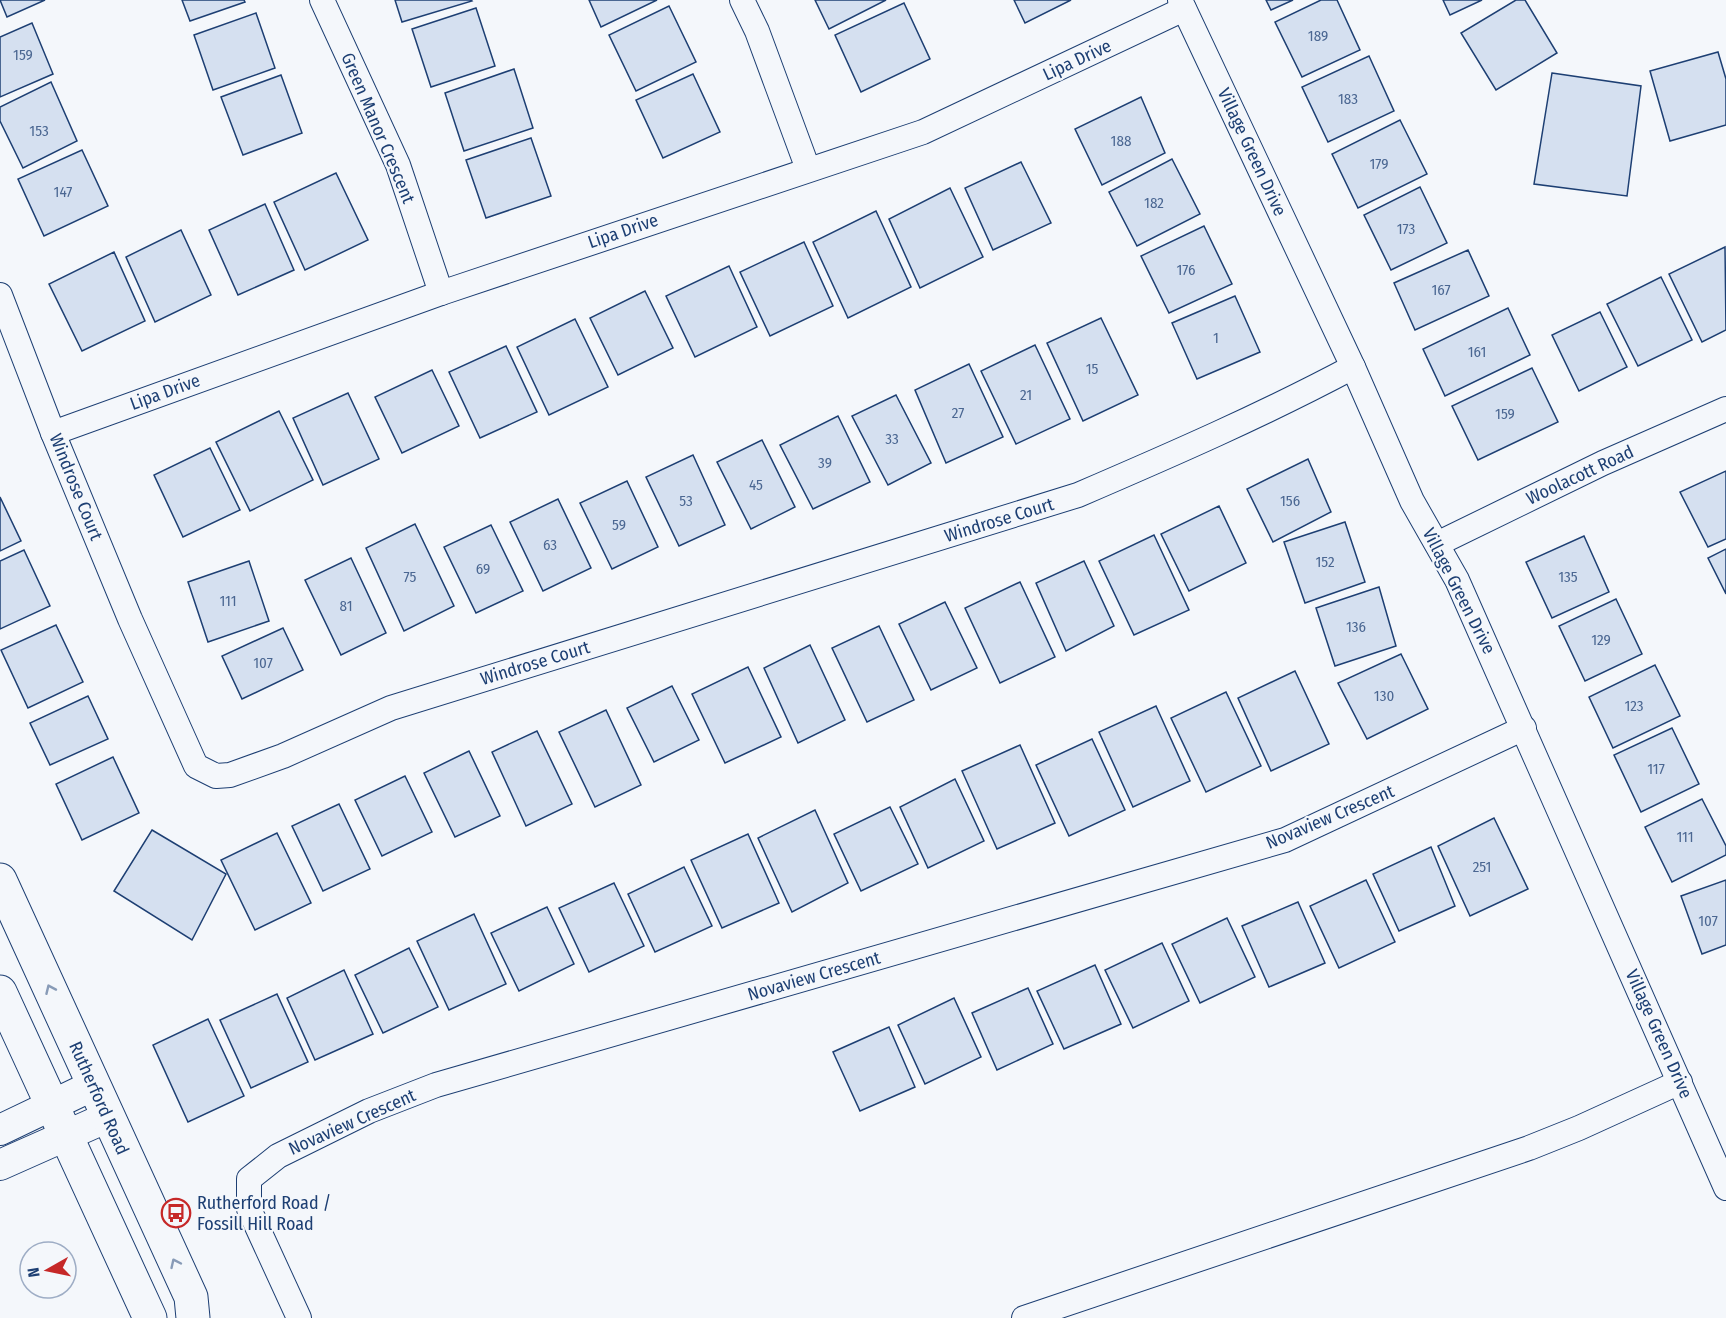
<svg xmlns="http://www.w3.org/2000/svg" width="1726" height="1318" viewBox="0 0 1726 1318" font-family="'Fira Sans Condensed',sans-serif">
<rect width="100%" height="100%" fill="#f4f7fb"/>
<!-- building -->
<g fill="#d5e0f0" stroke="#1d3f73" stroke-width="1.5">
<path d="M0 0H45L7 17Z"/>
<path d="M182 0H244L245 2 190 21Z"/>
<path d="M395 0H471L472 1 402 22Z"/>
<path d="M589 0H657L601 27Z"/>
<path d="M815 0H886L829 29Z"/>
<path d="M1014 0H1071L1025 23Z"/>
<path d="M1266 0H1293L1271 10Z"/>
<path d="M1321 0H1337L1360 50 1302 77 1275 22Z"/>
<path d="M1443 0H1482L1450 15Z"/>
<path d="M1516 0H1525L1557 53 1496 90 1461 33Z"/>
<path d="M904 3 930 59 861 92 835 35Z"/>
<path d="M669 6 696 62 636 91 609 35Z"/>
<path d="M476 8 495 66 431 87 412 29Z"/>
<path d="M256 13 275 68 213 90 194 35Z"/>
<path d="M32 23 53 74 0 97V37Z"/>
<path d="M1718 52 1726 79V125L1670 141 1650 71Z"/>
<path d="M1369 56 1394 111 1328 142 1302 87Z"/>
<path d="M514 69 533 128 464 151 445 93Z"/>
<path d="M1552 73 1641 86 1627 196 1534 184Z"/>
<path d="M693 74 720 132 663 158 636 100Z"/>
<path d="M281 75 302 133 243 155 221 97Z"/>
<path d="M51 82 77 141 23 168 0 121V107Z"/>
<path d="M1141 97 1165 153 1102 185 1075 129Z"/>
<path d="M1400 120 1427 174 1358 208 1332 154Z"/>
<path d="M531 138 551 196 486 218 466 160Z"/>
<path d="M82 150 108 206 44 236 18 179Z"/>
<path d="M1172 159 1200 214 1137 246 1109 192Z"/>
<path d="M1021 162 1051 223 993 250 965 188Z"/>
<path d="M336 173 368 240 305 270 274 202Z"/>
<path d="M1420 187 1447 243 1391 270 1364 215Z"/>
<path d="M950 188 983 257 920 288 889 219Z"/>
<path d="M265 204 294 270 238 295 209 230Z"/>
<path d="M876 211 911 287 848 318 813 242Z"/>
<path d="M1204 226 1232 284 1169 313 1141 256Z"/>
<path d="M181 230 211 295 155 322 126 257Z"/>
<path d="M804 242 833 306 770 336 740 272Z"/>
<path d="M1725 247 1726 330 1702 342 1669 274Z"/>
<path d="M1468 250 1489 296 1415 330 1394 283Z"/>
<path d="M114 252 145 321 82 351 49 284Z"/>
<path d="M729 266 757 327 695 357 666 296Z"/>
<path d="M1661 277 1692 340 1638 366 1607 304Z"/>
<path d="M645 291 673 348 618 375 590 318Z"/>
<path d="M1235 296 1260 352 1197 379 1172 323Z"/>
<path d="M1508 308 1530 355 1445 396 1423 349Z"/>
<path d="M1600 312 1627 367 1579 391 1552 335Z"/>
<path d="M1101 318 1138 395 1083 421 1047 343Z"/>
<path d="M575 319 608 387 549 415 517 347Z"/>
<path d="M1035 345 1070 419 1016 444 981 371Z"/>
<path d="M506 346 537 412 480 438 449 372Z"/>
<path d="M969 364 1003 437 946 463 915 390Z"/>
<path d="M1532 368 1558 422 1478 460 1452 406Z"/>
<path d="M432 370 459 426 402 453 375 397Z"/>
<path d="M348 393 379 459 323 485 293 418Z"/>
<path d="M896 395 931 463 888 485 852 416Z"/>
<path d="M279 411 313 480 250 511 216 442Z"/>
<path d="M838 416 870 482 813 509 780 445Z"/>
<path d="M762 440 795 507 751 529 717 462Z"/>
<path d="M210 448 240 510 183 537 154 475Z"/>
<path d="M693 455 725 525 679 546 646 477Z"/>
<path d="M1308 459 1331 512 1273 542 1247 489Z"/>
<path d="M1726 471V539L1708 547 1680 492Z"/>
<path d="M627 481 658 547 612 569 580 503Z"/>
<path d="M0 497 21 541 0 551Z"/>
<path d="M558 499 591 568 543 591 510 522Z"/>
<path d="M1219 506 1246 563 1189 591 1161 534Z"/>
<path d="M1345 522 1365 582 1305 603 1284 542Z"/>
<path d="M415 524 454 606 404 631 366 548Z"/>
<path d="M491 525 523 591 476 613 444 547Z"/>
<path d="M1154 535 1189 610 1134 635 1099 561Z"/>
<path d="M1584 536 1609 592 1552 618 1526 562Z"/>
<path d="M1726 549V594L1708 558Z"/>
<path d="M24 550 50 606 0 629V561Z"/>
<path d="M351 558 386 633 341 655 305 580Z"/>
<path d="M249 561 269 621 208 642 188 582Z"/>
<path d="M1084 561 1114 626 1066 651 1036 583Z"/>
<path d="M1020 582 1055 657 1000 683 965 608Z"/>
<path d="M1379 587 1396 646 1335 666 1316 608Z"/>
<path d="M1616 599 1642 654 1585 681 1559 626Z"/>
<path d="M945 602 977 668 931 690 899 624Z"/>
<path d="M56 625 83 682 28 708 1 650Z"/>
<path d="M879 626 914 700 867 722 832 648Z"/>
<path d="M283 628 303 670 242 699 222 656Z"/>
<path d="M810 645 845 720 798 743 764 668Z"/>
<path d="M1401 654 1428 709 1367 739 1338 683Z"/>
<path d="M1655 665 1680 716 1613 748 1589 697Z"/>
<path d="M748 667 781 737 725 763 692 694Z"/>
<path d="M1295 671 1329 744 1271 771 1238 698Z"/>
<path d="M672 686 699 740 654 762 627 708Z"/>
<path d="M1226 692 1261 766 1206 792 1171 718Z"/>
<path d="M88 696 108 739 50 765 30 723Z"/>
<path d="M1156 706 1190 781 1133 807 1099 732Z"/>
<path d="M606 710 641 785 595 807 559 732Z"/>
<path d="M1672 728 1699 784 1641 812 1614 755Z"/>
<path d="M537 731 572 804 526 826 492 752Z"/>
<path d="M1092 739 1125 810 1069 836 1036 765Z"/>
<path d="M1020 745 1055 823 997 849 962 771Z"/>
<path d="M469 751 500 816 455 837 424 773Z"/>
<path d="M113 757 139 813 82 840 56 784Z"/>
<path d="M405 776 432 832 382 856 355 800Z"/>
<path d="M955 779 984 841 928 868 900 807Z"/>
<path d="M1702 799 1726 846V855L1672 882 1645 827Z"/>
<path d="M339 804 370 869 323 891 292 826Z"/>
<path d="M890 807 918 864 861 891 834 834Z"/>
<path d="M815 810 848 883 792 912 758 838Z"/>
<path d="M1494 818 1528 889 1470 916 1438 846Z"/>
<path d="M152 830 226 874 192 940 114 891Z"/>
<path d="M277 833 311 903 255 930 221 860Z"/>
<path d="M748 834 779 903 722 928 691 860Z"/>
<path d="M1431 847 1455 906 1399 931 1373 874Z"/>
<path d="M684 867 712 926 655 952 628 894Z"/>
<path d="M1366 880 1395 942 1339 968 1310 906Z"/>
<path d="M1726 880V945L1702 954 1681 896Z"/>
<path d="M614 883 644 946 589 972 559 908Z"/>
<path d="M1298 902 1325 963 1269 987 1242 926Z"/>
<path d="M547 907 574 964 519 991 491 933Z"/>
<path d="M474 914 506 984 449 1010 417 941Z"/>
<path d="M1227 918 1255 977 1200 1003 1172 944Z"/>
<path d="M1162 943 1189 1001 1133 1028 1105 970Z"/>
<path d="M409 948 438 1007 383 1033 355 975Z"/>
<path d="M1095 965 1121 1024 1064 1049 1037 991Z"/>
<path d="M344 970 373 1034 315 1060 287 998Z"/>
<path d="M1028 988 1053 1044 997 1070 972 1013Z"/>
<path d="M277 994 308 1062 251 1088 220 1020Z"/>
<path d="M954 998 981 1057 925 1084 898 1025Z"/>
<path d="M208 1019 244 1096 188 1122 153 1045Z"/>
<path d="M889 1027 915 1087 860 1111 833 1052Z"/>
</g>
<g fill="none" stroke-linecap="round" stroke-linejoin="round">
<!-- minor casing -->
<g stroke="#1d3f73" stroke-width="26">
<g id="minor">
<path d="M322 0 398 165 441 293"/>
<path d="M742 0 757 31 808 169"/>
<path d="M1180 0 1353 367 1412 501 1457 580 1726 1188"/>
<path d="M0 295 53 433 130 619 196 766 216 776 230 775 283 756 391 708 1078 495C1171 455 1263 415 1353 367"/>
<path d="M53 433 441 293 923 132 1184 9"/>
<path d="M1437 544 1603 463 1726 409"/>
<path d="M299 1318 249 1209V1179L278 1156 369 1111 436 1085 1285 840 1524 728"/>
<path d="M1024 1318 1529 1148 1579 1128 1680 1082"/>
</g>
</g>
<!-- tertiary casing -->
<g stroke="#1d3f73" stroke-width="32">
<g id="tertiary">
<path d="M0 1130 94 1085"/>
<path d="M0 1165 108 1117"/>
</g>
</g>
<!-- secondary casing -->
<g stroke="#1d3f73" stroke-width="35">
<g id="secondary">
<path d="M0 880 191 1297 193 1318"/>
<path d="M0 992 150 1318"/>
</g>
</g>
<!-- minor -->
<use href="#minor" stroke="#f4f7fb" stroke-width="24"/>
<!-- tertiary -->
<use href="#tertiary" stroke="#f4f7fb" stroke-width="30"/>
<!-- secondary -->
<use href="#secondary" stroke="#f4f7fb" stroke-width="33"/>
</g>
<!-- one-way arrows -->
<defs><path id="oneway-chevron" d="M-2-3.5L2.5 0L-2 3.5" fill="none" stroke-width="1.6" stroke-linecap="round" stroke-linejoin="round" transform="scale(1.5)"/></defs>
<g stroke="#889bb7">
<use href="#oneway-chevron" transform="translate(50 989) rotate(-114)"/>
<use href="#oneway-chevron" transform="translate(175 1263) rotate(-115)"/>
</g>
<!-- icons -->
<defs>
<g id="bus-ring" transform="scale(1.5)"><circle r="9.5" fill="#f4f7fb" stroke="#c62828" stroke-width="1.5"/><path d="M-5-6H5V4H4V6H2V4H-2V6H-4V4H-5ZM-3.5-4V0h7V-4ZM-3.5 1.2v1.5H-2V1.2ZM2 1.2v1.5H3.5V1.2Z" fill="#c62828"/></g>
</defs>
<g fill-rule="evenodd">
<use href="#bus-ring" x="176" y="1213"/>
</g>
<g text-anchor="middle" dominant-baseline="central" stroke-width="4.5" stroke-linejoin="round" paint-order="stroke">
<!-- number labels -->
<g font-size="15" fill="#4b6792">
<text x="1318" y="36">189</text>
<text x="23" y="55">159</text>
<text x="1348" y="99">183</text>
<text x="39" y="131">153</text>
<text x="1121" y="141">188</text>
<text x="1379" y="164">179</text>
<text x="63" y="192">147</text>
<text x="1154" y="203">182</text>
<text x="1406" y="229">173</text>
<text x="1186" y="270">176</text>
<text x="1441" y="290">167</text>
<text x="1216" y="338">1</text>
<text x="1477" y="352">161</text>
<text x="1092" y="369">15</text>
<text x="1026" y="395">21</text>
<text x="958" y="413">27</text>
<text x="1505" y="414">159</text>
<text x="892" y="439">33</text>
<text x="825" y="463">39</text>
<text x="756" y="485">45</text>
<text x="686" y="501">53</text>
<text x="1290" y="501">156</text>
<text x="619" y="525">59</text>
<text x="550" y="545">63</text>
<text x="1325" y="562">152</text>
<text x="483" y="569">69</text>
<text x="410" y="577">75</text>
<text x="1568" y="577">135</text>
<text x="228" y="601">111</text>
<text x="346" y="606">81</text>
<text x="1356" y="627">136</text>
<text x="1601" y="640">129</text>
<text x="263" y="663">107</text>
<text x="1384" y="696">130</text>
<text x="1634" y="706">123</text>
<text x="1656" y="769">117</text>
<text x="1685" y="837">111</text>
<text x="1482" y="867">251</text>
<text x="1708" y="921">107</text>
</g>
<!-- street labels -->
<g font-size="18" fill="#1d3f73" stroke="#f4f7fb">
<text transform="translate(1077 60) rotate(-25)">Lipa Drive</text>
<text transform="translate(378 128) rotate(67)">Green Manor Crescent</text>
<text transform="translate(1252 152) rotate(65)">Village Green Drive</text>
<text transform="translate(623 231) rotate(-19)">Lipa Drive</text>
<text transform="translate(165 392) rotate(-20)">Lipa Drive</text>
<text transform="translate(1580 475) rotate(-25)">Woolacott Road</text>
<text transform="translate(76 487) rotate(68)">Windrose Court</text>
<text transform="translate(999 520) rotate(-17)">Windrose Court</text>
<text transform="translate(1459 591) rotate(63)">Village Green Drive</text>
<text transform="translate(535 663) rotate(-17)">Windrose Court</text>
<text transform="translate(1330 817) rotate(-23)">Novaview Crescent</text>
<text transform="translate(814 976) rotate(-16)">Novaview Crescent</text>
<text transform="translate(1659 1034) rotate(66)">Village Green Drive</text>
<text transform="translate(99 1098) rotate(66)">Rutherford Road</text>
<text transform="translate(352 1122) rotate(-24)">Novaview Crescent</text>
</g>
<!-- poi labels -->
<g font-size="18" fill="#1d3f73" stroke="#f4f7fb" text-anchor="start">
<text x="197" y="1203">Rutherford Road /<tspan x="197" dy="21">Fossill Hill Road</tspan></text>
</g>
</g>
<!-- north arrow -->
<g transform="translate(48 1270) rotate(261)"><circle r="28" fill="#f4f7fb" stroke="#9eadc5" stroke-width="1.5"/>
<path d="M0-4.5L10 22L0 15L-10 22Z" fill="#c62828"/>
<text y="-9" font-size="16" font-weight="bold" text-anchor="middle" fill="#1d3f73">N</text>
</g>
</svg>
